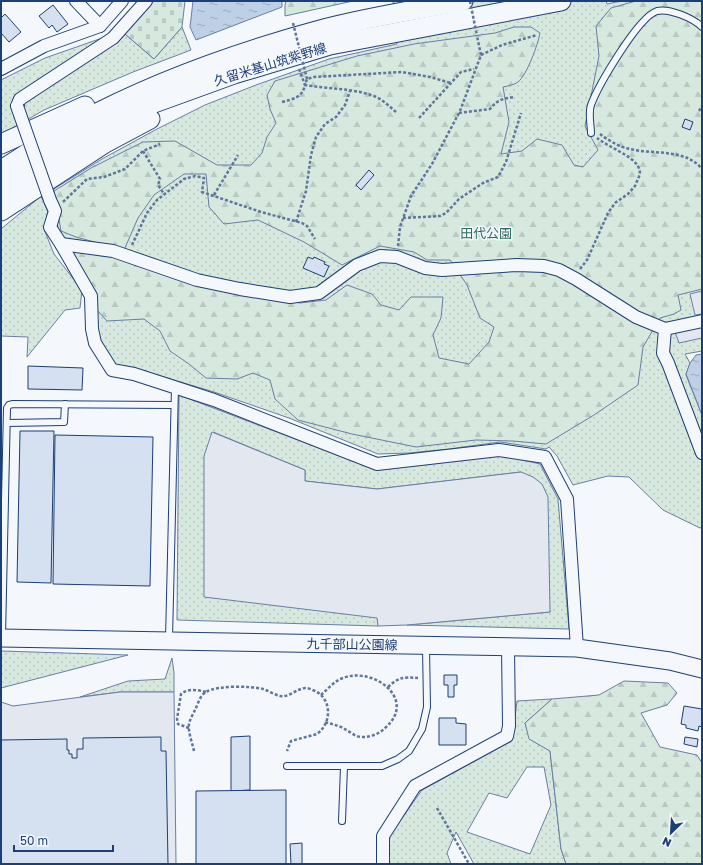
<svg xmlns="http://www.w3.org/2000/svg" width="703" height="865" viewBox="0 0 703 865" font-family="'Golos Text','Noto Sans JP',sans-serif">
<defs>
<pattern id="grass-dots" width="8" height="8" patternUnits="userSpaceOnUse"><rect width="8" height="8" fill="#d7e8df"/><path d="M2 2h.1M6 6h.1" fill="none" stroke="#b8c8c3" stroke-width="1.8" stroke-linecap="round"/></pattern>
<pattern id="forest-firs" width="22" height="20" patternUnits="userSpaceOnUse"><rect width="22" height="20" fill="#d7e8df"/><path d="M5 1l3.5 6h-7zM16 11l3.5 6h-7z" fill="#b8c8c3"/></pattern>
<pattern id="cemetery-stones" width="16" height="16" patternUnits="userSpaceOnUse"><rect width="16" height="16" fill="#d7e8df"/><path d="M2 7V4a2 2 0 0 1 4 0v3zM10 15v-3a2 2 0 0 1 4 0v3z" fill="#b8c8c3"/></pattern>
<pattern id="water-ripples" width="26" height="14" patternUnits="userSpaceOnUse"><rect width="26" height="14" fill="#bed0e5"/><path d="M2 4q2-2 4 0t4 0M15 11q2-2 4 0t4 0" fill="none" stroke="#9aaabe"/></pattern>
</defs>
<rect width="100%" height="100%" fill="#f4f7fb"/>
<!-- grass -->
<g fill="url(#grass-dots)" stroke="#687fa3" fill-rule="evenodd">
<path d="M393 1H606L607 4 621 1H702V351L685 354 690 363 686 375 702 415V527L700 528 663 510 629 477 608 476 573 485 557 456 549 447 546 449 500 442 449 449 409 453 378 454 289 418 214 392 137 369 116 366 98 340 94 292 60 235 56 221 52 190 102 159 157 129 205 105 256 85 329 59 397 44Z"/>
<path d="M182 27 191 50 133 72 44 110 1 135V80L45 58 105 37 125 34 154 59Z"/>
<path d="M41 196 48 212 44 229 54 254 82 290 80 308 65 310 27 357 28 337 1 336V229Z"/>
<path d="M179 395 377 470 501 455 540 464 558 499 569 629 407 625 550 612 521 472 377 489 305 481V470L213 432 378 618V626L177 620Z"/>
<path d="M1 651 128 655 1 688Z"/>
<path d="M172 658 174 673V692H120L80 697 128 681 165 679Z"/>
<path d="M552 699 525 723 530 739 550 751 561 849 566 864H474L456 832 447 853 451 864H387V839L422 790 512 741 517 701ZM527 767H544L551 805 530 854 467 832 489 793 507 798Z"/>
</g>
<!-- forest -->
<g fill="url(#forest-firs)" stroke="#687fa3">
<path d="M286 1H353L285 16V5Z"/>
<path d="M636 1H702V289L678 295 681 310 674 314 660 318 643 347 638 385 594 415 546 444 513 441 476 440 416 447 352 434 298 420 275 399 270 380 253 373 237 379 206 378 189 364 170 351 160 331 144 319 107 321 97 310 96 292 68 251 116 257 204 286 300 303 326 300 347 285 372 294 381 305 399 310 411 297H443L441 318 433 335 439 358 469 364 489 342 494 327 480 318 467 285 450 260H427L414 252 380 246 342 265 304 242 258 220 224 224 209 207 206 174H184L154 195 138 218 124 250 76 237 61 231 54 191 91 168 143 142 175 141 217 165H251L262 153 267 137 276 123 270 109 267 95 275 81 357 56 414 44 495 33 514 27H531L540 33C538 44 527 75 518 82 514 85 508 86 503 87L509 122 501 154 522 151 537 139 562 145 574 165 583 167 598 150 585 126 599 56 596 26 611 8Z"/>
<path d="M624 681 668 683 677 693 667 705 641 713 660 747 697 755 702 763V864H566L561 849 550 751 529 739 525 723 552 699 599 695Z"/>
</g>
<!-- cemetery -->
<path fill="url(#cemetery-stones)" stroke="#687fa3" d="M154 1H185L182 27 154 59 125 34Z"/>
<!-- parking -->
<g fill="#e3e8f0" stroke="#687fa3">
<path d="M702 291V314L695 315 690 294Z"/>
<path d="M702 326V338L679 343 675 332Z"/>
<path d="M212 432 305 470V481L377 489 521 472 533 477 542 484 548 497 550 612 407 625 378 626 377 618 204 597V456Z"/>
<path d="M120 692H174L176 864H1V702L13 706Z"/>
</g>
<!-- water -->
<g fill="url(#water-ripples)" stroke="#687fa3">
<path d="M193 1H282V7L196 40 190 27Z"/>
<path d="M702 354V415L686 374 690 363 696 355Z"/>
</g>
<!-- building -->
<g fill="#d5e0f0" stroke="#1d3f73">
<path d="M53 5 68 24 57 32 52 25 49 28 39 16Z"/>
<path d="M5 14 21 32 9 42 1 33V18Z"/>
<path d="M685 119 693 122 690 130 682 127Z"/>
<path d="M369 170 374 175 361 190 356 185Z"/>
<path d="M308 257 313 259 314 257 325 262 324 264 329 266 324 277 303 268Z"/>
<path d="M28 366 83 368 82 390 28 389Z"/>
<path d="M20 431H54L51 583 17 582Z"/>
<path d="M55 435 153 437 150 586 53 584Z"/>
<path d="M444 675H457V685H454V697H448V685H444Z"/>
<path d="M684 706 702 709V727L699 726 698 731 686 728V725L681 724Z"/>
<path d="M439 718H456V723L466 724V745H439Z"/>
<path d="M250 736V790L231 791V737Z"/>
<path d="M161 737V751H166L168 864H1V740L67 739V750H69V754H72V758H77V749H83V738Z"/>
<path d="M685 737 698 739 697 747 684 744Z"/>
<path d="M286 790V864H196V791Z"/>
<path d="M302 843V864H291L290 844Z"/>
</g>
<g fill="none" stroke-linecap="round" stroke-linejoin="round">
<!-- service casing -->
<g stroke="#1d3f73" stroke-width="8">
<g id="service">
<path d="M591 133C591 125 588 113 591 105 598 86 638 17 657 11 669 8 693 18 702 27"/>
<path d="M7 423 64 422 65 404"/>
<path d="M2 637 7 408 9 405 13 404 174 405"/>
<path d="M169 639 175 387"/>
<path d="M287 766H382L398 759 409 751 422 729 427 707 426 647"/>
<path d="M342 821 344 766"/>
</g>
</g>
<!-- minor casing -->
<g stroke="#1d3f73" stroke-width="14">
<g id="minor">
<path d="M76 1 100 26"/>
<path d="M1 69 44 46 100 26 122 1"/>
<path d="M17 106 20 99 113 38 146 1"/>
<path d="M50 200 55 211 50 227 61 244 91 296 92 329 95 343 112 370 134 374 214 400 377 464 499 450 545 457 567 499 577 648"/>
<path d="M61 244 113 251 197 280 240 289 290 297 319 293 357 265 380 256 397 257 425 268 442 270 517 265 544 266 559 270 576 279 636 317 665 329 702 321"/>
<path d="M665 329 663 353 668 363 702 453"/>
<path d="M383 864V836L415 786 507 736 509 726 508 647"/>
</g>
</g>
<!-- secondary casing -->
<g stroke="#1d3f73" stroke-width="19">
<path id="secondary" d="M1 638 577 648 670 661 702 669"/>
</g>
<!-- primary casing -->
<g stroke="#1d3f73" stroke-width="21">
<g id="primary">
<path d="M1 144 85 106"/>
<path d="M1 170C26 155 50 137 76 124 154 82 238 52 324 29 369 17 417 10 463 1"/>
<path d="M1 190 86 137 154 103 234 74 330 45 561 1"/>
<path d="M1 211 105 143 150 119"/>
</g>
</g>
<!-- path -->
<g stroke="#5e769c" stroke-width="2.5" stroke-dasharray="3 2" stroke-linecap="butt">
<path d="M481 55 502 45 537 35"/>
<path d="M299 69 305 85 307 79 314 77 402 72 430 77 451 83"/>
<path d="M282 102C293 99 302 98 305 85 328 89 352 88 374 96 382 99 389 106 396 112"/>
<path d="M699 111 702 106"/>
<path d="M459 113 490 109C497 100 504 98 515 97"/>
<path d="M419 118 461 72 474 69"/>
<path d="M600 134C608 140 619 147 630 149 654 155 685 148 702 169"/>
<path d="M143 151 160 179 158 185 164 194"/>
<path d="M214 195 238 155"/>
<path d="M63 202 87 179 104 177 125 169 143 151 160 144"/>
<path d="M403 218 440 216 446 213 459 199 483 183 498 177 506 162 521 113"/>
<path d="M296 222 306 191 311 155 316 137 325 124 336 117 345 105 350 91"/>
<path d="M132 245 147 213 157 200 184 179 195 176 204 178 202 192 261 212 302 223 307 226 315 239"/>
<path d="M398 246 400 227 411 196 432 164 460 111 481 55 477 36"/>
<path d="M580 269 587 260 608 213 615 203 628 194 635 186 640 174C640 171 639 167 637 165 632 156 607 146 597 138"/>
<path d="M388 687C399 677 403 677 418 678"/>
<path d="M321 695C328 689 334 681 343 678 374 666 418 700 385 728 379 734 371 737 362 737 355 737 349 731 343 728 337 725 331 724 325 722"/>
<path d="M189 728 178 724 177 719 181 694C188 688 198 690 206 692"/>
<path d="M194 751C192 742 188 732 189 724 190 719 193 714 195 710 198 704 200 695 206 692 218 685 250 686 263 689 269 691 275 695 280 696 289 698 297 688 306 688 309 688 312 690 315 691 332 699 332 723 317 734L291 741 287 751"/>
<path d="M437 808 469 864"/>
</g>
<!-- service -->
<use href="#service" stroke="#f4f7fb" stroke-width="6"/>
<!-- minor -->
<use href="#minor" stroke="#f4f7fb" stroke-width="12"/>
<!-- secondary -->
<use href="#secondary" stroke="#f4f7fb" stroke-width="17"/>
<!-- primary -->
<use href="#primary" stroke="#f4f7fb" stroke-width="19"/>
<!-- minor-bridge casing -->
<g stroke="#1d3f73" stroke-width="14" stroke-linecap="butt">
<path id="minor-bridge" d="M17 106 50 200"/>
</g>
<!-- path-bridge -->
<g stroke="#5e769c" stroke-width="2.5" stroke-dasharray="3 2" stroke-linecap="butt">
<path d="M470 1 477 36"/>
<path d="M293 23 307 79"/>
</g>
<!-- minor-bridge -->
<use href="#minor-bridge" stroke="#f4f7fb" stroke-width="12"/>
</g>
<g text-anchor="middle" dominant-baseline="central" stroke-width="3" stroke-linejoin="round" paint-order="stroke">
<!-- street labels -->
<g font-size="13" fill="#1d3f73" stroke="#f4f7fb">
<text transform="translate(270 64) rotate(-17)">久留米基山筑紫野線</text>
<text transform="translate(352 644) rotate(1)">九千部山公園線</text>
</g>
<!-- park labels -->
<g font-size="13" fill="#2c6c60" stroke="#f4f7fb">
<text x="486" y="233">田代公園</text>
</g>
</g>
<!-- border -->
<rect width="703" height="865" fill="none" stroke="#1d3f73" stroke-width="4"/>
<!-- north arrow -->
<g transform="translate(671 833) rotate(205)" stroke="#f4f7fb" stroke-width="3" paint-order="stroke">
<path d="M0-3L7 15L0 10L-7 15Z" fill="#1d3f73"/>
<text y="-6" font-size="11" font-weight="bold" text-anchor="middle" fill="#1d3f73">N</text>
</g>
<!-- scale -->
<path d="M14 845v6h99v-6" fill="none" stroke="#1d3f73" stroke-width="2"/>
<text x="20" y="845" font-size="12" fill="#1d3f73" stroke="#f4f7fb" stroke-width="3" paint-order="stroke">50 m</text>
</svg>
